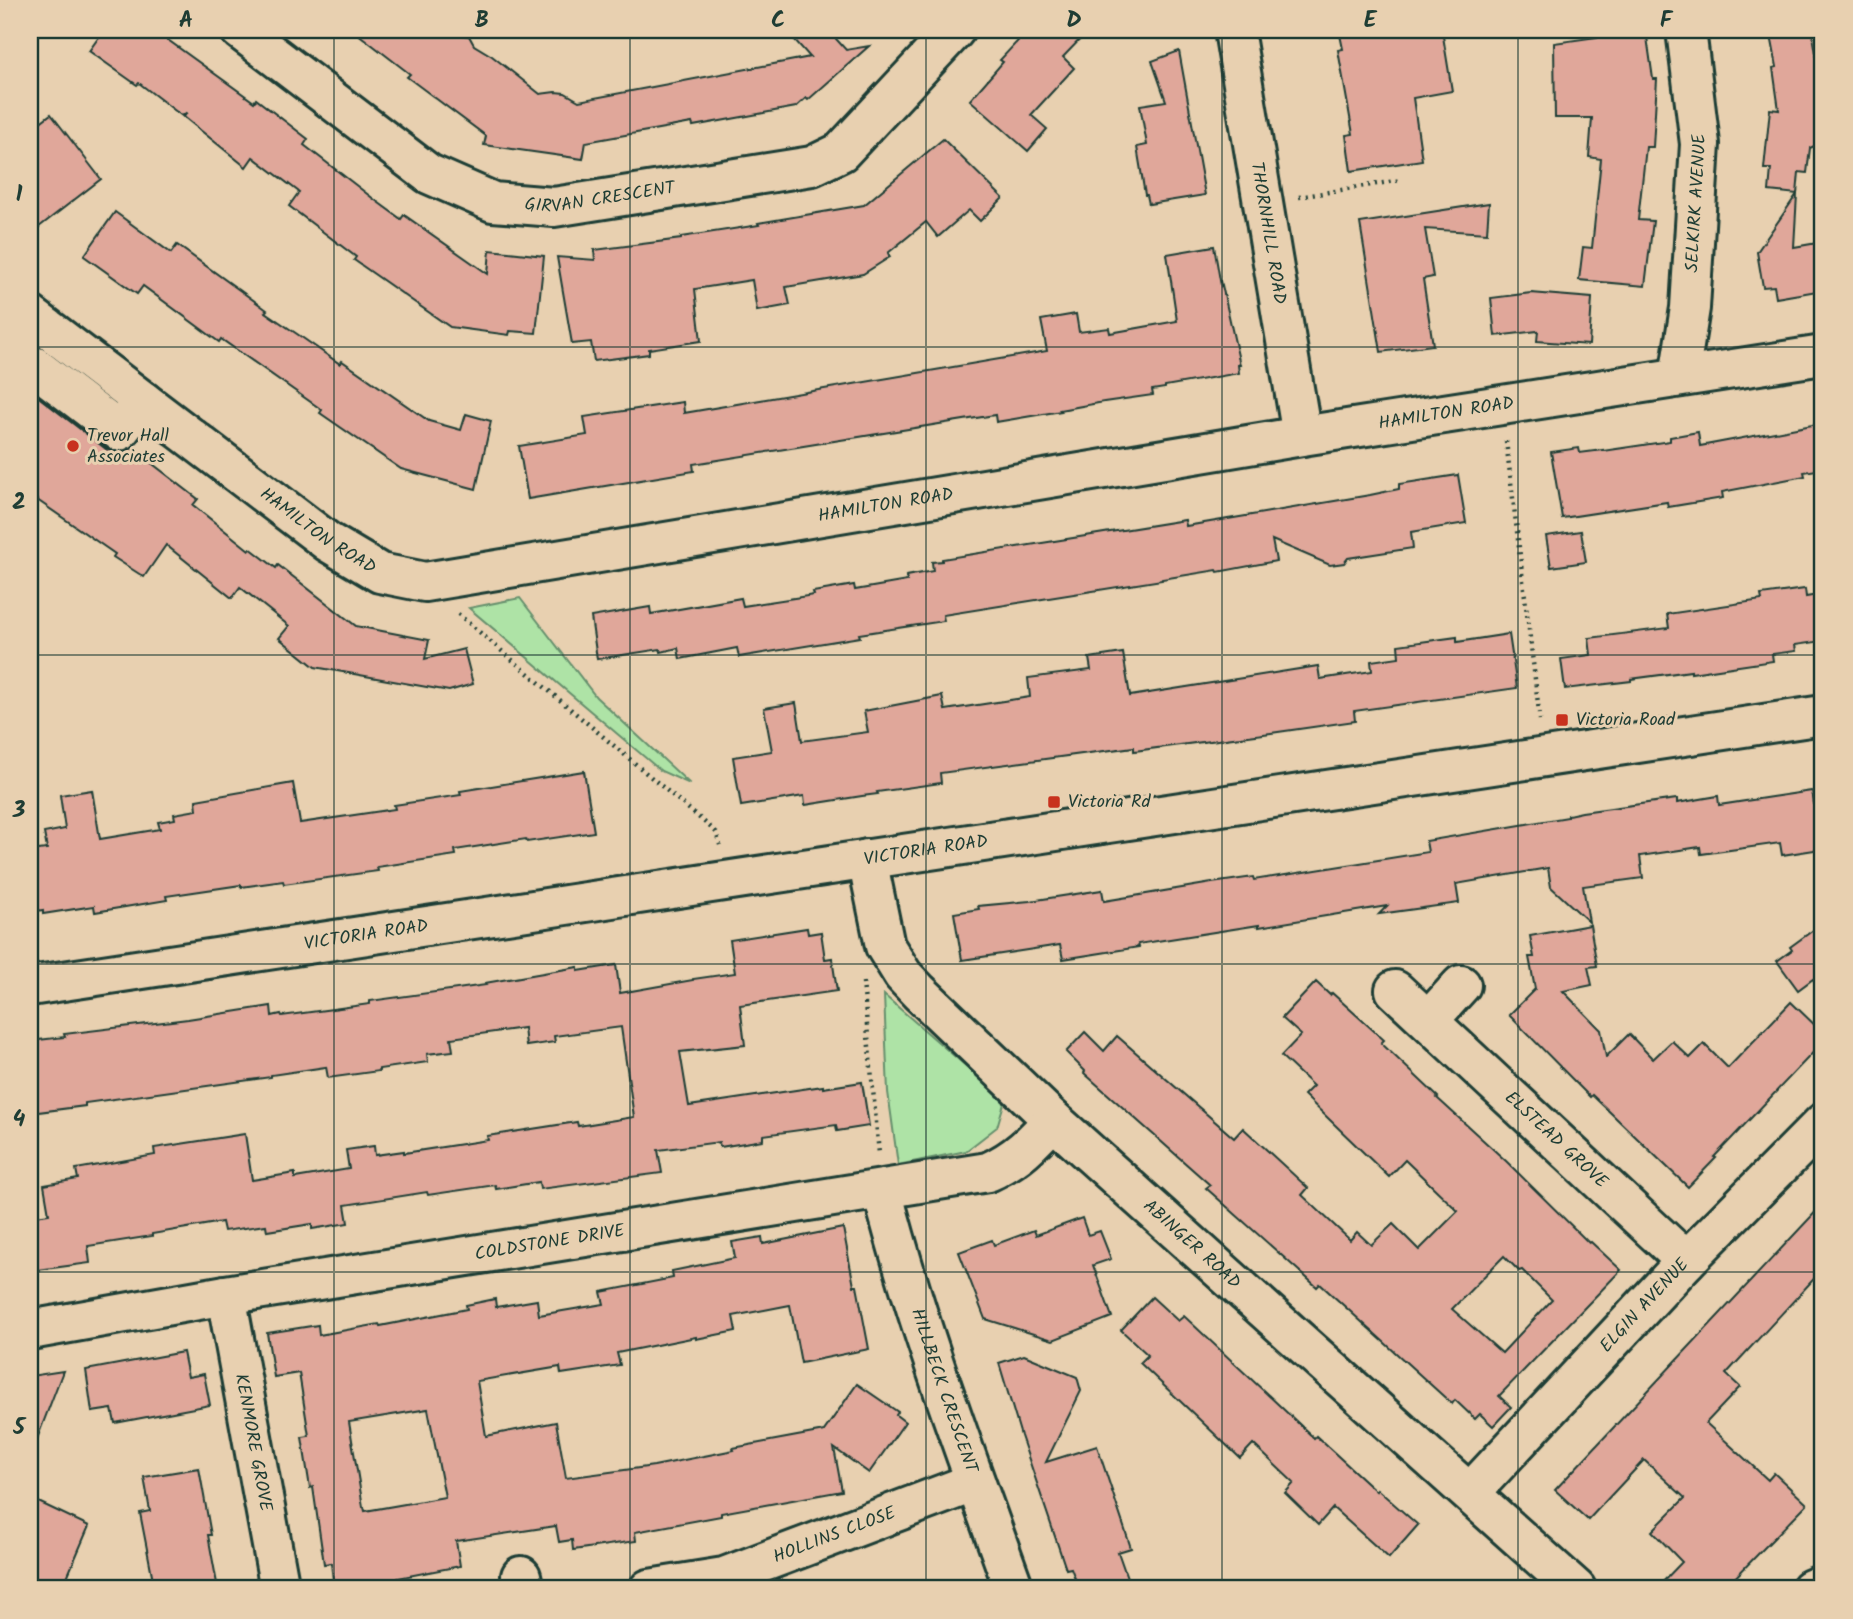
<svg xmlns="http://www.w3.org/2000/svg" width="1853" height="1619" viewBox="0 0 1853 1619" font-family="Kalam,sans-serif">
<rect width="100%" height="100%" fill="#e8d0b0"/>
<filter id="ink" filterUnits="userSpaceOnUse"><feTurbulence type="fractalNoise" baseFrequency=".0143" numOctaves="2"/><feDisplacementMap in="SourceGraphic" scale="14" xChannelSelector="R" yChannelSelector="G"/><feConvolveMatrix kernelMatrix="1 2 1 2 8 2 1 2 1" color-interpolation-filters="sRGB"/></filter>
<g filter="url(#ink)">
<!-- green -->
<g fill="#aee3a6" stroke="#66906d" stroke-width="2">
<path d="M520 598 596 697 690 784 661 771 469 608Z"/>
<path d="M884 995 1005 1100 997 1127 966 1151 898 1165 888 1092Z"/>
</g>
<!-- building -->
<g fill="#e0a79a" stroke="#1f3d34" stroke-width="2" fill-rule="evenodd">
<path d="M104 30H154L254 102 256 99 308 139 304 145 375 200 401 219 404 215 488 274 490 250 544 256 536 333 510 331 509 335 450 327 354 260 356 257 289 206 299 192 253 157 246 167 184 117 187 112 182 116 139 83 137 85 89 51Z"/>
<path d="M353 30H433L469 36 474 45 492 56 540 94 555 92 565 93 579 101 810 57 786 30H828L846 50 869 46 808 100 806 98 796 107 693 126 692 123 586 142 583 159 484 145 486 136 407 77 410 74Z"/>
<path d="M1028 30H1089L1063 57 1074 68 1031 115 1047 129 1028 151 970 100 1003 62 1000 60Z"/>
<path d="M1339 30H1442L1452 91 1413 98 1422 160 1351 171 1346 135 1353 134 1338 50 1343 49Z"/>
<path d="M1646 30 1653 79H1657L1653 147H1646L1638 220 1653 221 1645 286 1579 280 1583 247 1592 248 1601 159 1589 157 1592 118H1555L1554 43Z"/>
<path d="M1770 30H1812L1823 93V142L1810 148 1807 173 1799 172 1797 194 1769 191 1771 169H1764L1770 109 1779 110 1773 68 1777 67Z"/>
<path d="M1179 51 1205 195 1149 204 1147 195H1145L1137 147 1147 145 1140 105 1166 101 1152 61Z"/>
<path d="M51 114 101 179 30 234V130Z"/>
<path d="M943 139 1003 198 980 221 969 210 938 237 926 222 888 253 890 257 863 274 786 287 790 305 757 311 752 280 695 289 701 341 649 349V354L594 361 591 342 572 344 557 257 595 260 594 250 681 239V237L759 225 758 223 864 205Z"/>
<path d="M1797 194 1794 247 1823 242V290L1776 298 1774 286 1763 287 1757 252Z"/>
<path d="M1489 203 1487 233 1425 229 1433 277 1423 279 1433 345 1381 352 1360 223Z"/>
<path d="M115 212 171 253 177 245 267 310 265 312 300 336 340 364 342 361 429 421 461 430 466 414 491 421 476 489 401 469 320 413 322 410 221 339 219 342 143 286 137 294 84 256Z"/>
<path d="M1214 246 1221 286 1222 285 1240 365H1238L1239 373 1165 386V388L1152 390 1153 395 1104 402 1060 410 1061 411 996 422 995 415 693 464 694 471 528 499 519 446 587 435 584 417 683 402 684 413 1047 351 1041 320 1076 314 1079 332 1109 328 1110 333 1177 321 1167 254Z"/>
<path d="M1531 293 1592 298 1589 345 1537 341 1538 331 1495 336 1491 298Z"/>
<path d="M30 392H32L106 449 124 454 132 448 198 499 193 505 249 550 250 548 276 568 278 565 356 626 429 640 425 659 464 649 473 684 449 691 315 667 279 638 289 626 240 587 232 598 166 545 144 577 113 557 115 554 30 495Z"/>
<path d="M1823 423V469L1804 472 1805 476 1722 492 1723 498 1668 507 1667 502 1562 518 1551 452 1579 448 1580 453 1603 450V451L1670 441V437L1698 432 1700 446Z"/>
<path d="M1458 475 1466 523 1411 532 1413 548 1348 558 1344 563 1330 565 1272 540 1276 561 1218 572 1217 570 1162 579V580L943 615 944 621 859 634 860 637 739 657 737 648 680 659 678 648 661 652 660 649 597 659 591 617 650 607 651 614 741 598 743 606 814 595 813 592 854 585 855 590 907 581 906 576 933 571 932 562 942 561V559L1185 520 1186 526 1370 495 1399 489V484Z"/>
<path d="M1581 531 1586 562 1551 567 1546 536Z"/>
<path d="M1805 589 1806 597 1823 594V641L1795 645 1796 651 1772 654 1773 661 1691 673V671L1631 679V681L1565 689 1561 659 1591 655 1589 638 1669 628 1667 614 1762 600 1761 595Z"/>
<path d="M1509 634 1517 688 1354 711 1355 721 1271 733 1134 751V747L940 773 941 783 877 792 878 794 862 796 805 805 804 796 741 806 733 757 772 751 764 708 796 703 802 741 868 732 864 711 942 696 945 710 1030 697 1028 678 1091 670 1089 658 1123 653 1130 696 1318 666 1320 679 1372 671 1371 661 1399 657 1398 645 1457 637V642Z"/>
<path d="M584 771 594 832 527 842 526 839 455 850 456 855 377 867 378 871 284 884 283 881 241 887V885L166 896 167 900 95 912 94 906 43 914V910L30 912V851L47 849 44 833 65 829 60 795 92 790 100 839 160 829 158 822 175 819 174 814 197 810 196 800 293 783 300 823 395 809 394 805 461 795 460 791Z"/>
<path d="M1812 791 1821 849 1782 855 1780 843 1701 854 1700 847 1640 856 1643 878 1583 886 1589 922 1551 887 1548 868 1456 884 1459 903 1379 914 1387 906 1259 927V925L1138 944 1139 947 1063 959 1060 945 962 960 954 913 979 909 978 906 1030 901 1102 890 1104 901 1212 883 1253 877 1254 880 1428 852 1426 841 1568 817V815L1582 812 1677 799V803L1718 796 1719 805Z"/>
<path d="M1823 923V993L1813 979 1798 990 1777 961 1792 950 1790 947Z"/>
<path d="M1590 925 1597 966 1588 967 1592 985 1563 991 1601 1030 1606 1057 1629 1034 1653 1059 1672 1041 1690 1058 1704 1044 1728 1068 1791 1002 1823 1033V1042L1714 1157 1716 1158 1688 1187 1592 1095 1590 1097 1509 1015 1535 989 1529 957H1534L1530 936Z"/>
<path d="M807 928 808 934 821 932 825 959 832 958 837 991 740 1005 745 1045 680 1052 689 1106 823 1086V1088L862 1082 869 1126 837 1131 836 1125 763 1135V1140L720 1147 719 1142 658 1150 662 1173 540 1189 539 1182 496 1189 495 1185 428 1195 427 1192 345 1205 348 1223 312 1229V1224L267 1231 266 1225 224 1231 222 1222 152 1234V1236L88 1246 90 1263 30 1271V1217L49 1214 44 1185 78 1179 76 1169 155 1155 154 1148 245 1134 252 1180 295 1173V1178L349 1169 346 1150 374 1146 375 1155 404 1151V1153L488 1140 487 1136 577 1122 578 1126 634 1117 621 1027 554 1036 555 1042 526 1046 524 1028 451 1038 453 1051 427 1054 428 1062 379 1069V1071L328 1078 326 1067 271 1075V1077L85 1103V1106L30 1113V1041L65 1037 64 1034 188 1019 271 1006 272 1016 281 1014 282 1016 318 1011 370 1004V1001L486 985 485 983 578 967V971L616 965 620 993 693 980V979L735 973 730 940Z"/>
<path d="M1316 982 1330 995 1332 993 1384 1040 1381 1043 1438 1097 1437 1098 1506 1161 1589 1243 1591 1242 1621 1270 1499 1396 1511 1407 1493 1426 1480 1414 1475 1419 1455 1400 1452 1404 1320 1284 1317 1287 1206 1188 1210 1185 1084 1073 1085 1071 1066 1052 1085 1032 1104 1051 1117 1036 1234 1138 1243 1128 1308 1188 1302 1195 1350 1240 1357 1232 1371 1245 1393 1224 1419 1250 1458 1211 1405 1160 1389 1177 1304 1095 1313 1086 1281 1056 1301 1035 1282 1018ZM1504 1256 1519 1271 1522 1270 1552 1300 1502 1353 1452 1309Z"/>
<path d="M1823 1204V1269L1726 1374 1740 1387 1706 1423 1768 1480 1774 1473 1807 1504 1724 1589H1656L1682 1562 1652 1531 1685 1498 1644 1460 1588 1520 1555 1490Z"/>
<path d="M1082 1218 1088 1235 1100 1231 1111 1259 1093 1265 1112 1317 1053 1340 985 1319 959 1252 992 1240 994 1245 1034 1230 1036 1235Z"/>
<path d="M843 1228 854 1286H857L869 1349 801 1363 790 1305 733 1316 736 1331 696 1339V1337L617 1353 620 1365 561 1374 560 1367 477 1381 486 1436 556 1422 566 1478 654 1466 734 1450 733 1448 824 1431 857 1384 898 1412 896 1415 905 1422 869 1473 834 1448 842 1491 721 1513V1516L635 1532 636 1541 573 1550 572 1540 559 1542 556 1526 456 1541 460 1566 398 1578 399 1589H334L331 1563 324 1564 313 1487 310 1488 302 1437 309 1436 299 1373 274 1377 267 1333 318 1325 319 1335 379 1324 380 1326 467 1309 466 1305 495 1299 496 1307 537 1300 539 1315 604 1304 601 1292 673 1278 672 1271 735 1258 732 1242 762 1237 763 1244ZM428 1409 445 1497 365 1511 364 1507H363L349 1422Z"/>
<path d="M1152 1297 1178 1321 1184 1316 1314 1438 1316 1436 1376 1491 1377 1489 1418 1525 1389 1558 1333 1508 1318 1525 1285 1493 1294 1483 1253 1444 1240 1458 1140 1363 1148 1355 1121 1330Z"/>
<path d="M183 1352 188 1377 204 1374 210 1405 115 1423 112 1409 92 1412 86 1370Z"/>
<path d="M1024 1355 1077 1377 1081 1391 1046 1462 1097 1446 1131 1548 1118 1552 1131 1589H1079L1071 1568 1066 1569 1021 1436 999 1363Z"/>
<path d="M63 1371 32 1452H30V1376Z"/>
<path d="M199 1468 211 1535H208L218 1589H171L153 1580 140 1513 150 1511 144 1477Z"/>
<path d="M30 1498 89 1526 62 1589H30Z"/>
</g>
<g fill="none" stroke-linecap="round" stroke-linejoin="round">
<!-- minor casing -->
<g stroke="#1f3d34" stroke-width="44">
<g id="minor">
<path id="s1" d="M240 30 429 174 493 202 554 207 812 166 841 152 955 30"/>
<path id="s2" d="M1234 30 1302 436"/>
<path id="s3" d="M30 315 328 542 380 573 425 582 1302 436 1823 355"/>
<path d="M30 371 34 366 119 431 143 401"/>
<path id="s4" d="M1679 377 1690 308 1700 144 1686 30"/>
<path id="s5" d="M867 859 885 946 903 975 919 992 1053 1120 1576 1589"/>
<path id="s6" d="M30 986 1823 715"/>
<path id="s7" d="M1395 990 1686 1261"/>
<path d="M1429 1020 1461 985"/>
<path id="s8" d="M882 1190C917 1326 967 1458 1014 1589"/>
<path id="s9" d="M226 1295 280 1589"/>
<path id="s10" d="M30 1330 226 1295 988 1172C1017 1159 1032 1143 1053 1120"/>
<path id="s11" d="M1470 1493 1686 1261 1823 1123"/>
<path d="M521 1576 524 1589"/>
<path id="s12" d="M649 1589 724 1577 975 1482"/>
<path d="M1811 1589 1823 1584"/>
</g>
</g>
<!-- path -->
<g stroke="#1f3d34" stroke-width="4.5" stroke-dasharray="2 5" stroke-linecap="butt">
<path d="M1299 197 1401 180"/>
<path d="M1506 441 1540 720"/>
<path d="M458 614 716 832 720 845"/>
<path d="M863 982 879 1154"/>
</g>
<!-- minor -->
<use href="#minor" stroke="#e8d0b0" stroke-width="38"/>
</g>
</g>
<!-- grid -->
<path fill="none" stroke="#1f3d34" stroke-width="2" stroke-opacity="0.55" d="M334 30V1589M630 30V1589M926 30V1589M1222 30V1589M1518 30V1589M30 347H1823M30 655H1823M30 964H1823M30 1272H1823"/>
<!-- markers -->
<g fill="#c8321e" stroke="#e8d0b0" stroke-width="2.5">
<circle cx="73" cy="446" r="7"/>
<rect x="1555" y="713" width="14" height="14" rx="3.5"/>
<rect x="1047" y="795" width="14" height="14" rx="3.5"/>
</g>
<g text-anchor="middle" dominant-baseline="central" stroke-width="6" stroke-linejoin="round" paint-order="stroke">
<!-- street labels -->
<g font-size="18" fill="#1f3d34" stroke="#e8d0b0">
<text stroke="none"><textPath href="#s1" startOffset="415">GIRVAN CRESCENT</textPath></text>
<text stroke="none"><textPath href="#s4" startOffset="175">SELKIRK AVENUE</textPath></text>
<text stroke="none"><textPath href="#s2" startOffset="206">THORNHILL ROAD</textPath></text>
<text stroke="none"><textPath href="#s3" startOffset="1516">HAMILTON ROAD</textPath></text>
<text stroke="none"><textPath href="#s3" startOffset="948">HAMILTON ROAD</textPath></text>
<text stroke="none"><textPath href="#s3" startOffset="360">HAMILTON ROAD</textPath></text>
<text stroke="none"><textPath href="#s6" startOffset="906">VICTORIA ROAD</textPath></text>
<text stroke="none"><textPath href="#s6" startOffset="340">VICTORIA ROAD</textPath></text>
<text stroke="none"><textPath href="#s7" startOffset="220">ELSTEAD GROVE</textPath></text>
<text stroke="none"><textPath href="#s10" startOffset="527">COLDSTONE DRIVE</textPath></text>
<text stroke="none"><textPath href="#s5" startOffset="518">ABINGER ROAD</textPath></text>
<text stroke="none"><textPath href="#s11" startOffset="256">ELGIN AVENUE</textPath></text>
<text stroke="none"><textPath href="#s8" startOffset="210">HILLBECK CRESCENT</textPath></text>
<text stroke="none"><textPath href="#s9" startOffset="150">KENMORE GROVE</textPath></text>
<text stroke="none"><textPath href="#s12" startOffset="194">HOLLINS CLOSE</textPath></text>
</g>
<!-- poi labels -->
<g font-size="18" fill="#1f3d34" stroke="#e8d0b0" text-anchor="start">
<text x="87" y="436">Trevor Hall<tspan x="87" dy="21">Associates</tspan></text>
<text x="1576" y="720">Victoria Road</text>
<text x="1068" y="802">Victoria Rd</text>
</g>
</g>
<!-- margin -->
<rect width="1853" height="1619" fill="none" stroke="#e8d0b0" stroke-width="77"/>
<rect x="38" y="38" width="1776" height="1542" fill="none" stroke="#1f3d34" stroke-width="2.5"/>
<g font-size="23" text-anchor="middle" font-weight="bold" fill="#1f3d34">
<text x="186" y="27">A</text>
<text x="482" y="27">B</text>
<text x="778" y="27">C</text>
<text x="1074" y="27">D</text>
<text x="1370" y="27">E</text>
<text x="1666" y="27">F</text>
<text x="19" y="201">1</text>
<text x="19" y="509">2</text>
<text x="19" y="817">3</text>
<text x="19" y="1126">4</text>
<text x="19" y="1434">5</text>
</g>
</svg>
